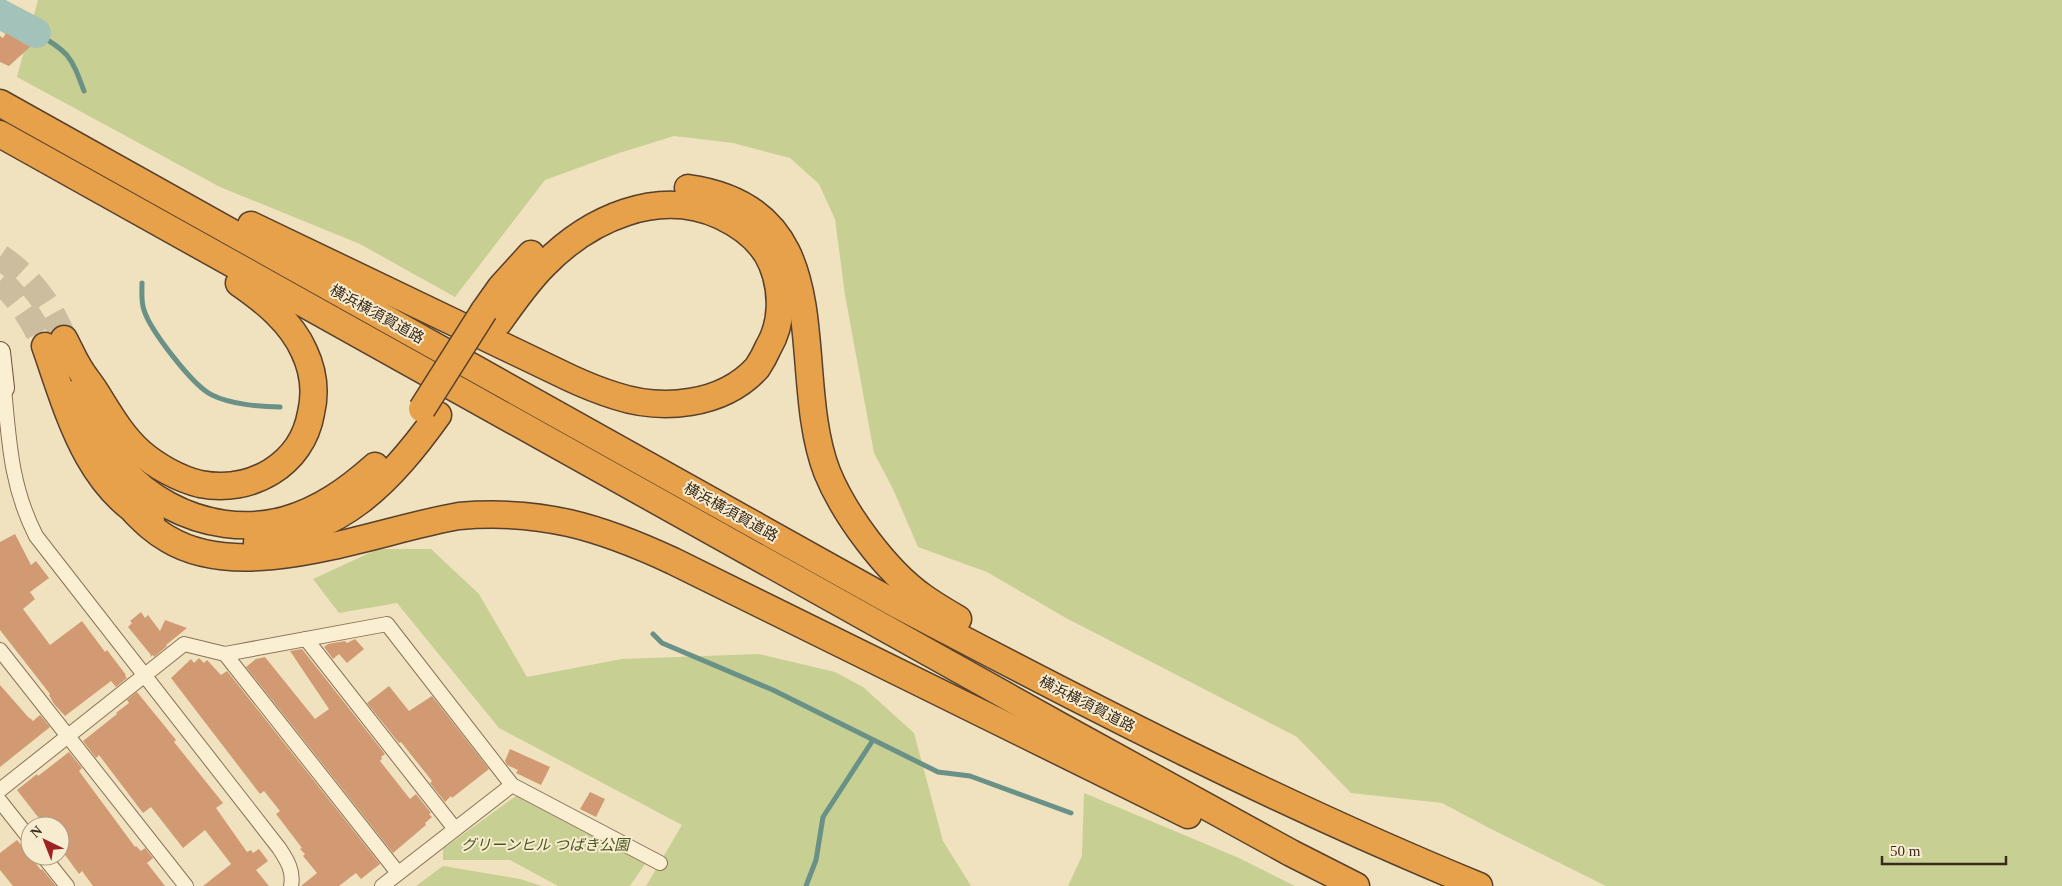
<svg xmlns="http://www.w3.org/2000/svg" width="2062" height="886" viewBox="0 0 2062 886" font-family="'Times New Roman','Noto Sans JP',serif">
<rect width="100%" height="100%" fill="#f0e2bf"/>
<!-- green -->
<g fill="#c8cf93">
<path d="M38 0H2062V886H1606L1491 829 1442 803 1351 793 1297 737 1066 618 987 572 918 547 893 489 874 453 845 295 835 219 819 184 790 158 733 143 674 136 619 153 545 180 455 297 360 244 220 187 17 77Z"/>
<path d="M378 549H431L479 594 527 677 622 659 759 654 835 672 863 687 914 733 943 841 971 886H646L682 825 499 728 397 603 339 613 313 579Z"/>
<path d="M1084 793 1239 858 1295 886H1068L1082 856Z"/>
<path d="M516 796 645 864 630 886H558L510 860H443V849Z"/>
<path d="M443 866 520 879 542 886H416Z"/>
</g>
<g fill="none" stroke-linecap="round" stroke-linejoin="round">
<!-- stream -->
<g stroke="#699187" stroke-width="5">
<path d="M36 33C69 52 71 56 84 91"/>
<path d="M142 283C142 292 141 302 144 310 150 330 193 386 212 395 230 404 260 407 280 407"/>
<path d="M653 634 662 643 773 690 938 772 970 776 1071 813"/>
<path d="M806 886 816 860 823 817 873 740"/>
</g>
<!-- river -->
<path stroke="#a3c2b9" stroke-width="30" d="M0 14 36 33"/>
</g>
<!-- building -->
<g fill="#d19a73">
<path d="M6 33 30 47 9 66 0 62V36L3 38Z"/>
<path d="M15 534 31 565 36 561 49 578 30 592 35 599 23 609 50 645 82 621 105 652 107 650 126 675 125 676 127 678 116 687 111 681 65 716 54 704 49 695 50 694 0 630V542Z"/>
<path d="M141 612 145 618 148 615 160 631 165 620 187 628 166 645 167 646 154 657 153 655 150 657 151 655 128 627 132 623 130 621Z"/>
<path d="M355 639 364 649 347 663 339 654 333 659 324 647 328 644 345 641 347 643Z"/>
<path d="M302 649 385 754 381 757 382 759 380 761 410 799 416 794 431 813 429 814 432 817 425 823 426 825 393 853 246 667 256 659 265 657 315 719 329 709 290 651Z"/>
<path d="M199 658 204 663 207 660 221 675 227 671 380 864 361 879 356 873 339 886H301L317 873 303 856 305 854 300 849 302 848 276 814 280 811 264 791 260 794 171 678 191 659 194 663Z"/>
<path d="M0 685 29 718H30L33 721 40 715 50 727 0 767Z"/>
<path d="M389 686 409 711 432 696 489 769 452 798 451 796 445 802 430 783 432 781 401 742 399 743 367 703Z"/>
<path d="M137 692 176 740 174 742 223 803 216 808 247 852 251 850 253 853 259 849 268 861 256 870 269 886H203L231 864 205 830 183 848 151 807 143 813 99 755 96 758 83 741 117 714 116 713 129 703 127 700Z"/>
<path d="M510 749 550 767 541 785 516 773 518 770 507 765 505 761Z"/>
<path d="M69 752 82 768 79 771 135 847 136 846 141 851 145 848 153 858 147 863 165 886H93L82 871 79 874 60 848V826H45L17 790 37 774 38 776Z"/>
<path d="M590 792 605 799 596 817 580 809Z"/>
<path d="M17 840 41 870 42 869 56 886H13L0 870V853Z"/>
</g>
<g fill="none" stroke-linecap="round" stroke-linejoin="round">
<!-- highway-tunnel -->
<g stroke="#cbbd9e" stroke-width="26" stroke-dasharray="26 13" stroke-linecap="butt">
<path d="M0 257C31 278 51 306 64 339"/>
<path d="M0 281C20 299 34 322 45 346"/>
</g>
<!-- street casing -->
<g stroke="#8a7256" stroke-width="16">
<g id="street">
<path d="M0 389 4 388C9 442 11 487 36 536L279 848C287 860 294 871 291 886"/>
<path d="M306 639 455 829"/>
<path d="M0 650 186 886"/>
<path d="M225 654 398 873"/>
<path d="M0 790 184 644 225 654 387 624 512 785 660 863"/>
<path d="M0 801 30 839"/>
<path d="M43 856 67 886"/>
<path d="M382 886 512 785"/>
</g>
</g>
<!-- secondary casing -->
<g stroke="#6c533a" stroke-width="22">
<path id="secondary" d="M0 352 4 388"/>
</g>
<!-- highway casing -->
<g stroke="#58402b" stroke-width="29">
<g id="highway">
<path d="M0 103 896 604C1087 705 1279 804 1479 886"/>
<path d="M0 134 1062 727 1291 853 1356 886"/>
<path d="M688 188C845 210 787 368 827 472 844 514 886 571 923 597 934 605 946 612 958 619"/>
<path d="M251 225 570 378C585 385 600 391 616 396 662 411 722 406 757 368 761 362 765 355 768 348 783 323 783 291 772 264 763 242 742 226 721 216 658 187 589 219 544 265 527 282 513 302 499 322"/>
<path d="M484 311 501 287 531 254"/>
<path d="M64 339C69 348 73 358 78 366 83 375 90 383 95 391 109 413 121 435 140 452 156 466 179 479 200 484 251 494 302 465 311 413 316 392 313 370 304 351 291 322 265 301 239 283"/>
<path d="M45 346C68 411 86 486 151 521"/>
<path d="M81 390C82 400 87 409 91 418 119 493 205 542 285 520 320 510 348 490 375 466"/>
<path d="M135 512C145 522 155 532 168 539 246 586 376 530 459 516 541 509 600 527 673 561L1188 815"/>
<path d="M257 542C343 531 389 483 438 415"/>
</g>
</g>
<!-- street -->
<use href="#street" stroke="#fbefd3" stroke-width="14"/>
<!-- secondary -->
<use href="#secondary" stroke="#fbefd3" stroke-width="20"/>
<!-- highway -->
<use href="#highway" stroke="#e6a14a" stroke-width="26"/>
<!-- highway-bridge casing -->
<g stroke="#58402b" stroke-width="29" stroke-linecap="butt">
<path id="highway-bridge" d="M422 409 484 311"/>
</g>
<!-- highway-bridge -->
<use href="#highway-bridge" stroke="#e6a14a" stroke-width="26"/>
</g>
<g text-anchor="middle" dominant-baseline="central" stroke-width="4" stroke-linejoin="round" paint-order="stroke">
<!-- street labels -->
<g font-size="15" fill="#392a1c" stroke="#f7eccf">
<text transform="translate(377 314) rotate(29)">横浜横須賀道路</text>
<text transform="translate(731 512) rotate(29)">横浜横須賀道路</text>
<text transform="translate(1087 704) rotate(27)">横浜横須賀道路</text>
</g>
<!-- park labels -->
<g font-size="15" font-style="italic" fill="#495721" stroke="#f7eccf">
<text x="545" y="845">グリーンヒル つばき公園</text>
</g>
</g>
<!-- north arrow -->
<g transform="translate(45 841) rotate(317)"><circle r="24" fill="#f7eccf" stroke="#ab9e87"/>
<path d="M0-4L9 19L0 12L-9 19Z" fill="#9d2323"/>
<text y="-8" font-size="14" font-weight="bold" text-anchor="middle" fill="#392a1c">N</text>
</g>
<!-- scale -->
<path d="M1882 856v8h124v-8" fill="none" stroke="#392a1c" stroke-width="2.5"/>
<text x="1890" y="856" font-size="15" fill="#392a1c" stroke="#f7eccf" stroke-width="4" paint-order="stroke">50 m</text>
</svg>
